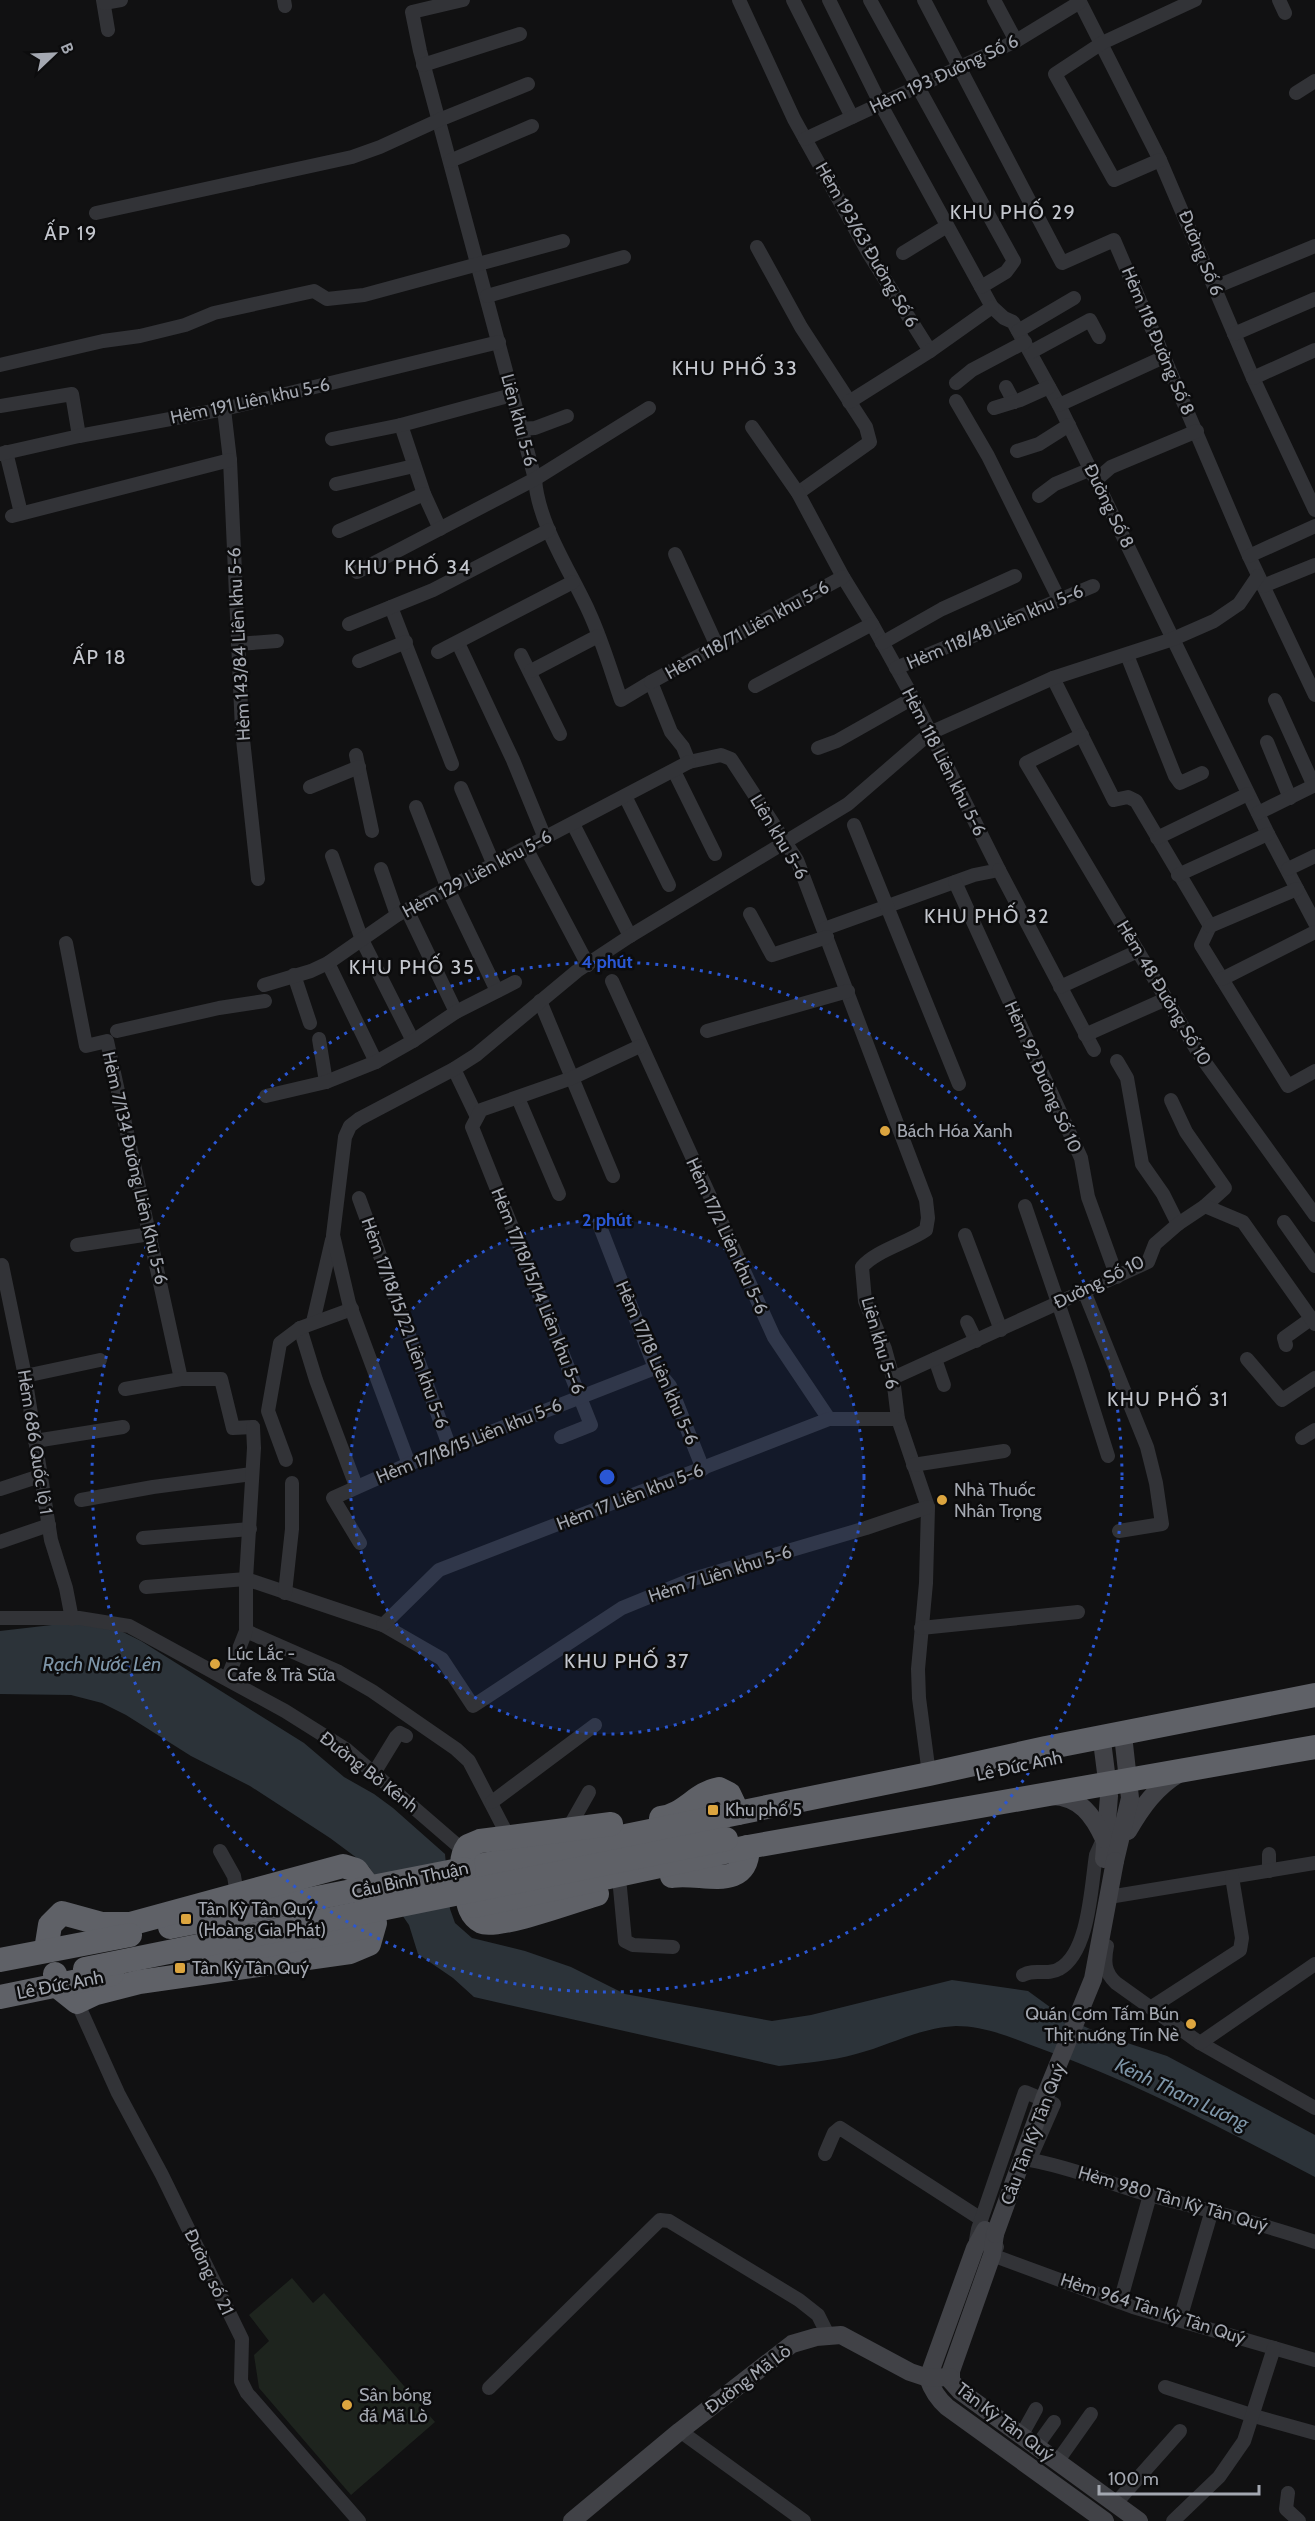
<svg xmlns="http://www.w3.org/2000/svg" width="1315" height="2521" viewBox="0 0 1315 2521" font-family="Cabin,sans-serif">
<rect width="100%" height="100%" fill="#111112"/>
<!-- green -->
<path fill="#1e241e" d="M292 2278 313 2303 324 2293 435 2422 351 2495 259 2388 254 2355 269 2341 249 2315Z"/>
<!-- water -->
<path fill="#2c3339" d="M69 1623 115 1628 141 1641 304 1743 344 1777 374 1794 393 1808 445 1854 450 1909 455 1923 472 1938 525 1951 571 1967 625 1994 772 2021 811 2015 952 1980 1028 1991 1065 2018 1106 2036 1167 2056 1315 2135V2177C1225 2130 1135 2082 1039 2048 1013 2038 985 2026 956 2026 918 2028 891 2045 856 2054 831 2061 805 2063 779 2066L474 1997 453 1978 418 1954 409 1925 369 1867 330 1838 250 1786 191 1756 126 1715 102 1703 71 1695 0 1694V1631Z"/>
<g fill="none" stroke-linecap="round" stroke-linejoin="round">
<!-- street -->
<g stroke="#323337" stroke-width="14">
<path d="M103 0 108 30"/>
<path d="M284 0 285 6"/>
<path d="M463 0 412 12 420 51 535 479C538 524 571 572 589 612 602 640 611 671 621 700L651 682 671 732 683 747 689 762 721 755 731 759 797 860 926 1200 928 1218 926 1230C907 1243 875 1251 862 1267L865 1301 885 1349 893 1378 898 1419 928 1507 926 1583 918 1669 919 1698 929 1774"/>
<path d="M739 0 794 119 869 254 930 351"/>
<path d="M793 0 852 117"/>
<path d="M829 0 881 105 992 307 1004 318 1013 322 1059 405 1268 834 1315 923"/>
<path d="M870 0 1014 261 1006 272 981 287"/>
<path d="M924 0 1062 263 1114 240 1249 556 1315 695"/>
<path d="M994 0 1016 41"/>
<path d="M1079 0 1160 160 1253 378 1315 510"/>
<path d="M1279 0 1285 13"/>
<path d="M104 3 121 0"/>
<path d="M423 65 520 34"/>
<path d="M1296 93 1315 81"/>
<path d="M805 139 1016 41 1080 2"/>
<path d="M1160 160 1114 180 1055 74 1102 43 1195 0"/>
<path d="M450 161 532 126"/>
<path d="M96 213 352 157 380 147 439 120 528 84"/>
<path d="M757 247 801 327 866 427 870 442 798 493"/>
<path d="M903 253 947 226"/>
<path d="M1215 287 1315 246"/>
<path d="M487 296 624 257"/>
<path d="M1018 331 1074 298"/>
<path d="M1234 334 1315 299"/>
<path d="M1031 352 1090 320 1099 337"/>
<path d="M0 365 103 341 140 336 185 325 214 313 314 291 327 299 364 295 563 241"/>
<path d="M1253 378 1315 350"/>
<path d="M956 383 972 370 1025 342"/>
<path d="M1006 387 1014 402"/>
<path d="M956 401 988 456 1059 599"/>
<path d="M849 402 930 351 992 307"/>
<path d="M1059 405 1164 357"/>
<path d="M0 406 72 394 79 436"/>
<path d="M994 408 1020 400 1049 387"/>
<path d="M224 409 230 460 242 730 258 879"/>
<path d="M401 425 424 494 440 529"/>
<path d="M752 427 798 493 843 577 872 624 913 698 999 870 974 875 824 929"/>
<path d="M521 429 535 428 567 416"/>
<path d="M332 439 401 425 512 395"/>
<path d="M1017 451 1039 444 1069 425"/>
<path d="M6 452 21 513"/>
<path d="M0 454 79 436 224 409 499 342"/>
<path d="M1096 480 1111 467 1197 431"/>
<path d="M336 484 414 466"/>
<path d="M1039 496 1055 484 1091 469"/>
<path d="M12 516 230 460"/>
<path d="M339 531 424 494"/>
<path d="M675 554 717 646"/>
<path d="M1249 556 1315 526"/>
<path d="M357 572 535 479 649 408"/>
<path d="M1263 586 1315 565"/>
<path d="M391 607 452 764"/>
<path d="M349 624 433 590 549 530"/>
<path d="M458 643 513 760 545 838"/>
<path d="M882 643 942 609 1015 576"/>
<path d="M238 644 277 641"/>
<path d="M438 652 573 582"/>
<path d="M521 655 560 734"/>
<path d="M1127 655 1175 776 1180 783 1202 773"/>
<path d="M359 661 406 642"/>
<path d="M896 668 1093 586"/>
<path d="M531 671 598 636"/>
<path d="M1053 678 1114 800 1128 797 1136 801 1210 926 1201 945 1288 1086 1315 1071"/>
<path d="M651 682 843 577"/>
<path d="M755 686 872 624"/>
<path d="M1275 700 1314 786"/>
<path d="M1082 735 1026 763 1199 1054 1315 1215"/>
<path d="M1267 742 1290 798"/>
<path d="M818 748 837 741 913 698"/>
<path d="M356 755 372 831"/>
<path d="M674 771 715 854"/>
<path d="M310 787 359 767"/>
<path d="M461 788 494 865"/>
<path d="M625 796 669 885"/>
<path d="M416 807 448 889 497 991"/>
<path d="M1258 813 1315 785"/>
<path d="M573 824 630 936"/>
<path d="M854 825 959 1084"/>
<path d="M1157 838 1248 794"/>
<path d="M526 848 588 965"/>
<path d="M332 856 362 940 413 1041"/>
<path d="M381 869 397 915"/>
<path d="M1288 869 1315 856"/>
<path d="M999 870 1094 1050"/>
<path d="M1178 875 1268 834"/>
<path d="M955 882 1081 1158 1088 1197 1117 1277"/>
<path d="M407 910 456 1012"/>
<path d="M750 914 772 955 827 937"/>
<path d="M1210 926 1297 889"/>
<path d="M66 943 86 1046 107 1041 181 1379"/>
<path d="M328 963 376 1062"/>
<path d="M294 975 310 1023"/>
<path d="M1222 979 1315 932"/>
<path d="M612 981 774 1337 829 1419"/>
<path d="M264 985 311 971 328 963 397 915 689 762"/>
<path d="M1060 987 1138 951"/>
<path d="M540 1001 613 1176"/>
<path d="M117 1031 219 1008 265 1001"/>
<path d="M707 1031 848 991"/>
<path d="M1085 1035 1166 999"/>
<path d="M319 1039 326 1082"/>
<path d="M1117 1061 1127 1078 1142 1164 1163 1194 1178 1224"/>
<path d="M454 1069 477 1117"/>
<path d="M266 1096 326 1082 376 1062 413 1041 456 1012 515 982"/>
<path d="M518 1098 559 1194"/>
<path d="M1171 1100 1186 1132 1225 1188 1205 1206"/>
<path d="M359 1198 450 1448"/>
<path d="M1025 1206 1080 1367 1108 1456"/>
<path d="M1284 1222 1315 1266"/>
<path d="M599 1224 655 1368 670 1386 703 1469"/>
<path d="M965 1235 1001 1330"/>
<path d="M77 1245 150 1234"/>
<path d="M2 1265 25 1376 51 1540 66 1588 72 1619"/>
<path d="M1084 1291 1147 1447 1156 1483 1162 1524 1119 1531"/>
<path d="M313 1322 332 1240"/>
<path d="M967 1322 976 1341"/>
<path d="M300 1328 316 1380 356 1486"/>
<path d="M1286 1345 1284 1338 1312 1318"/>
<path d="M935 1359 944 1385"/>
<path d="M1247 1359 1282 1400 1315 1378"/>
<path d="M25 1376 100 1360"/>
<path d="M893 1378 1148 1262 1155 1244 1178 1224 1205 1206 1243 1222 1315 1324"/>
<path d="M125 1389 181 1379H221L233 1428 253 1427"/>
<path d="M561 1437 591 1425 472 1127 481 1110 572 1078 640 1046"/>
<path d="M1302 1438 1315 1430"/>
<path d="M35 1441 123 1427"/>
<path d="M286 1460 268 1411 280 1343 300 1328 352 1309"/>
<path d="M409 1464 349 1303 333 1235 345 1137 350 1126 359 1119 454 1069 476 1055 577 971 630 936 848 804 930 733 1053 678 1173 639 1214 621 1239 604 1258 576"/>
<path d="M913 1465 1004 1451"/>
<path d="M0 1489 40 1476"/>
<path d="M81 1500 153 1487 252 1474"/>
<path d="M143 1538 250 1529"/>
<path d="M0 1542 49 1525"/>
<path d="M360 1543 333 1498 409 1464 655 1368"/>
<path d="M146 1587 246 1579 383 1625 442 1659 473 1706 622 1608 693 1579 866 1528 928 1507"/>
<path d="M285 1593 292 1529V1483"/>
<path d="M0 1618H79L129 1626 285 1711 347 1750 464 1851"/>
<path d="M383 1625 439 1570 829 1419H898"/>
<path d="M921 1628 1078 1612"/>
<path d="M246 1631 339 1672 372 1691 456 1749 469 1761 508 1836"/>
<path d="M227 1679 246 1631V1579L254 1448 253 1427"/>
<path d="M374 1773 396 1737 400 1733 406 1736"/>
<path d="M492 1802 595 1725"/>
<path d="M568 1829 589 1792"/>
<path d="M220 1851 234 1876 237 1894"/>
<path d="M1269 1871V1854"/>
<path d="M620 1888 625 1941 633 1945 673 1947"/>
<path d="M1115 1896 1315 1863"/>
<path d="M1107 1946C1104 1961 1104 1972 1116 1983L1200 2043 1315 2108"/>
<path d="M1023 1975C1035 1968 1047 1976 1059 1969 1089 1953 1091 1887 1096 1855L1101 1844"/>
<path d="M77 2002 118 2093 162 2175 242 2339 241 2381 247 2393 359 2521"/>
<path d="M1152 2007 1240 1950 1242 1938 1232 1877"/>
<path d="M1200 2043 1315 1964"/>
<path d="M825 2154 834 2133 840 2128 981 2219"/>
<path d="M1030 2160C1071 2167 1110 2184 1150 2195 1205 2210 1261 2223 1315 2242"/>
<path d="M976 2240 978 2229 1025 2092 1054 2104 1030 2159"/>
<path d="M997 2247 992 2255 1133 2307 1315 2360"/>
<path d="M1120 2302 1150 2195"/>
<path d="M1180 2319 1212 2210"/>
<path d="M1165 2387 1254 2416 1315 2433"/>
<path d="M489 2388 660 2220 669 2221 799 2300 818 2315 828 2335"/>
<path d="M680 2431 804 2521"/>
<path d="M1021 2436 1036 2409"/>
<path d="M1036 2447 1054 2422"/>
<path d="M1057 2462 1091 2414"/>
<path d="M1288 2493 1286 2509 1299 2521"/>
<path d="M1115 2504 1180 2431"/>
<path d="M1173 2521 1219 2477 1244 2441 1274 2348"/>
</g>
<!-- secondary -->
<g stroke="#414247" stroke-width="18">
<path d="M1103 1749 1109 1796 1104 1859"/>
<path d="M1052 1796C1080 1797 1093 1815 1104 1839"/>
<path d="M1128 1831C1142 1807 1156 1787 1180 1773"/>
<path d="M1115 1861 1130 1798 1124 1744"/>
<path d="M985 2230 975 2248 928 2378C932 2390 938 2399 947 2407L1105 2521"/>
<path d="M995 2234 992 2255 951 2371V2381L960 2391 1139 2521"/>
<path d="M572 2521 680 2431 792 2344 816 2337 841 2335 910 2372 928 2378 950 2377"/>
</g>
<!-- highway -->
<g stroke="#5f6167" stroke-width="24">
<path d="M661 1818C685 1815 696 1793 719 1789L729 1794 738 1813"/>
<path d="M464 1869 929 1774 1046 1748 1315 1695"/>
<path d="M672 1876C702 1871 747 1893 748 1847"/>
<path d="M597 1894C577 1900 497 1929 482 1922 469 1915 468 1903 466 1890 463 1874 458 1860 468 1846L480 1841 611 1824"/>
<path d="M474 1906 748 1847 1315 1747"/>
<path d="M170 1927 362 1889"/>
<path d="M46 1950 50 1925 62 1913 102 1924H130L343 1866 356 1870 365 1882 375 1923 369 1944 350 1952 139 1982 96 1993 77 2002 57 1986 55 1974"/>
<path d="M203 1957 370 1926"/>
<path d="M0 1960 130 1935"/>
<path d="M0 1997 112 1974"/>
</g>
<!-- secondary-bridge -->
<path stroke="#414247" stroke-width="18" d="M995 2234 1044 2099 1093 1979 1115 1861"/>
<!-- highway-bridge -->
<g stroke="#5f6167" stroke-width="24">
<path d="M362 1889 464 1869"/>
<path d="M85 1969 726 1839"/>
</g>
</g>
<!-- distance rings -->
<circle cx="607" cy="1477" r="257" fill="#2a57d4" fill-opacity=".12"/>
<g fill="none" stroke="#2a57d4" stroke-width="3" stroke-dasharray="3 6">
<circle cx="607" cy="1477" r="257"/>
<circle cx="607" cy="1477" r="515"/>
</g>
<!-- markers -->
<g fill="#dca53f" stroke="#0c0c0d" stroke-width="2">
<circle cx="885" cy="1131" r="6"/>
<circle cx="942" cy="1500" r="6"/>
<circle cx="215" cy="1664" r="6"/>
<rect x="707" y="1804" width="12" height="12" rx="3"/>
<rect x="180" y="1913" width="12" height="12" rx="3"/>
<rect x="174" y="1962" width="12" height="12" rx="3"/>
<circle cx="1191" cy="2024" r="6"/>
<circle cx="347" cy="2405" r="6"/>
</g>
<g text-anchor="middle" dominant-baseline="central" stroke-width="5" stroke-linejoin="round" paint-order="stroke">
<!-- street labels -->
<g font-size="18" fill="#a4a8b1" stroke="#0c0c0d">
<text transform="translate(944 74) rotate(-25)">Hẻm 193 Đường Số 6</text>
<text transform="translate(867 245) rotate(60)">Hẻm 193/63 Đường Số 6</text>
<text transform="translate(1201 253) rotate(68)">Đường Số 6</text>
<text transform="translate(1158 341) rotate(67)">Hẻm 118 Đường Số 8</text>
<text transform="translate(250 401) rotate(-12)">Hẻm 191 Liên khu 5-6</text>
<text transform="translate(519 420) rotate(75)">Liên khu 5-6</text>
<text transform="translate(1109 506) rotate(64)">Đường Số 8</text>
<text transform="translate(995 627) rotate(-23)">Hẻm 118/48 Liên khu 5-6</text>
<text transform="translate(747 630) rotate(-29)">Hẻm 118/71 Liên khu 5-6</text>
<text transform="translate(239 644) rotate(-93)">Hẻm 143/84 Liên khu 5-6</text>
<text transform="translate(944 762) rotate(63)">Hẻm 118 Liên khu 5-6</text>
<text transform="translate(779 837) rotate(59)">Liên khu 5-6</text>
<text transform="translate(477 874) rotate(-28)">Hẻm 129 Liên khu 5-6</text>
<text transform="translate(1164 993) rotate(59)">Hẻm 48 Đường Số 10</text>
<text transform="translate(1043 1077) rotate(66)">Hẻm 92 Đường Số 10</text>
<text transform="translate(135 1168) rotate(77)">Hẻm 7/134 Đường Liên Khu 5-6</text>
<text transform="translate(727 1236) rotate(65)">Hẻm 17/2 Liên khu 5-6</text>
<text transform="translate(1099 1282) rotate(-26)">Đường Số 10</text>
<text transform="translate(538 1291) rotate(68)">Hẻm 17/18/15/14 Liên khu 5-6</text>
<text transform="translate(405 1323) rotate(70)">Hẻm 17/18/15/22 Liên khu 5-6</text>
<text transform="translate(880 1343) rotate(74)">Liên khu 5-6</text>
<text transform="translate(657 1363) rotate(66)">Hẻm 17/18 Liên khu 5-6</text>
<text transform="translate(469 1441) rotate(-22)">Hẻm 17/18/15 Liên khu 5-6</text>
<text transform="translate(35 1442) rotate(81)">Hẻm 686 Quốc lộ 1</text>
<text transform="translate(630 1497) rotate(-21)">Hẻm 17 Liên khu 5-6</text>
<text transform="translate(720 1574) rotate(-18)">Hẻm 7 Liên khu 5-6</text>
<text transform="translate(1019 1766) rotate(-12)">Lê Đức Anh</text>
<text transform="translate(369 1772) rotate(38)">Đường Bờ Kênh</text>
<text transform="translate(410 1880) rotate(-12)">Cầu Bình Thuận</text>
<text transform="translate(60 1985) rotate(-11)">Lê Đức Anh</text>
<text transform="translate(1033 2134) rotate(-69)">Cầu Tân Kỳ Tân Quý</text>
<text transform="translate(1173 2199) rotate(16)">Hẻm 980 Tân Kỳ Tân Quý</text>
<text transform="translate(209 2272) rotate(65)">Đường số 21</text>
<text transform="translate(1153 2309) rotate(18)">Hẻm 964 Tân Kỳ Tân Quý</text>
<text transform="translate(748 2379) rotate(-37)">Đường Mã Lò</text>
<text transform="translate(1005 2422) rotate(37)">Tân Kỳ Tân Quý</text>
</g>
<!-- poi labels -->
<g font-size="18" fill="#a4a8b1" stroke="#0c0c0d" text-anchor="start">
<text x="897" y="1131">Bách Hóa Xanh</text>
<text x="954" y="1490">Nhà Thuốc<tspan x="954" dy="21">Nhân Trọng</tspan></text>
<text x="227" y="1654">Lúc Lắc -<tspan x="227" dy="21">Cafe &amp; Trà Sữa</tspan></text>
<text x="725" y="1810">Khu phố 5</text>
<text x="198" y="1909">Tân Kỳ Tân Quý<tspan x="198" dy="21">(Hoàng Gia Phát)</tspan></text>
<text x="192" y="1968">Tân Kỳ Tân Quý</text>
<text x="1179" y="2014" text-anchor="end">Quán Cơm Tấm Bún<tspan x="1179" dy="21">Thịt nướng Tín Nè</tspan></text>
<text x="359" y="2395">Sân bóng<tspan x="359" dy="21">đá Mã Lò</tspan></text>
</g>
<!-- neighbourhood labels -->
<g font-size="20" letter-spacing="1.5" fill="#c4c7ce" stroke="#0c0c0d">
<text x="1013" y="212">KHU PHỐ 29</text>
<text x="71" y="233">ẤP 19</text>
<text x="735" y="368">KHU PHỐ 33</text>
<text x="408" y="567">KHU PHỐ 34</text>
<text x="100" y="657">ẤP 18</text>
<text x="987" y="916">KHU PHỐ 32</text>
<text x="412" y="967">KHU PHỐ 35</text>
<text x="1168" y="1399">KHU PHỐ 31</text>
<text x="627" y="1661">KHU PHỐ 37</text>
</g>
<!-- water labels -->
<g font-size="20" font-style="italic" fill="#7e96a9" stroke="#0c0c0d">
<text x="102" y="1664">Rạch Nước Lên</text>
<text transform="translate(1182 2094) rotate(25)">Kênh Tham Lương</text>
</g>
</g>
<circle cx="607" cy="1477" r="9" fill="#2a57d4" stroke="#0c0c0d" stroke-width="3"/>
<g font-size="18" text-anchor="middle" font-weight="bold" fill="#2a57d4" stroke="#0c0c0d" stroke-width="5" stroke-linejoin="round" paint-order="stroke">
<text x="607" y="968">4 phút</text>
<text x="607" y="1226">2 phút</text>
</g>
<!-- north arrow -->
<g transform="translate(54 54) rotate(67)" stroke="#0c0c0d" stroke-width="4.5" paint-order="stroke">
<path d="M0-4.5L10 22L0 15L-10 22Z" fill="#a4a8b1"/>
<text y="-9" font-size="16" font-weight="bold" text-anchor="middle" fill="#a4a8b1">B</text>
</g>
<!-- scale -->
<path d="M1099 2485v9h160v-9" fill="none" stroke="#a4a8b1" stroke-width="3"/>
<text x="1108" y="2485" font-size="18" fill="#a4a8b1" stroke="#0c0c0d" stroke-width="4.5" paint-order="stroke">100 m</text>
</svg>
